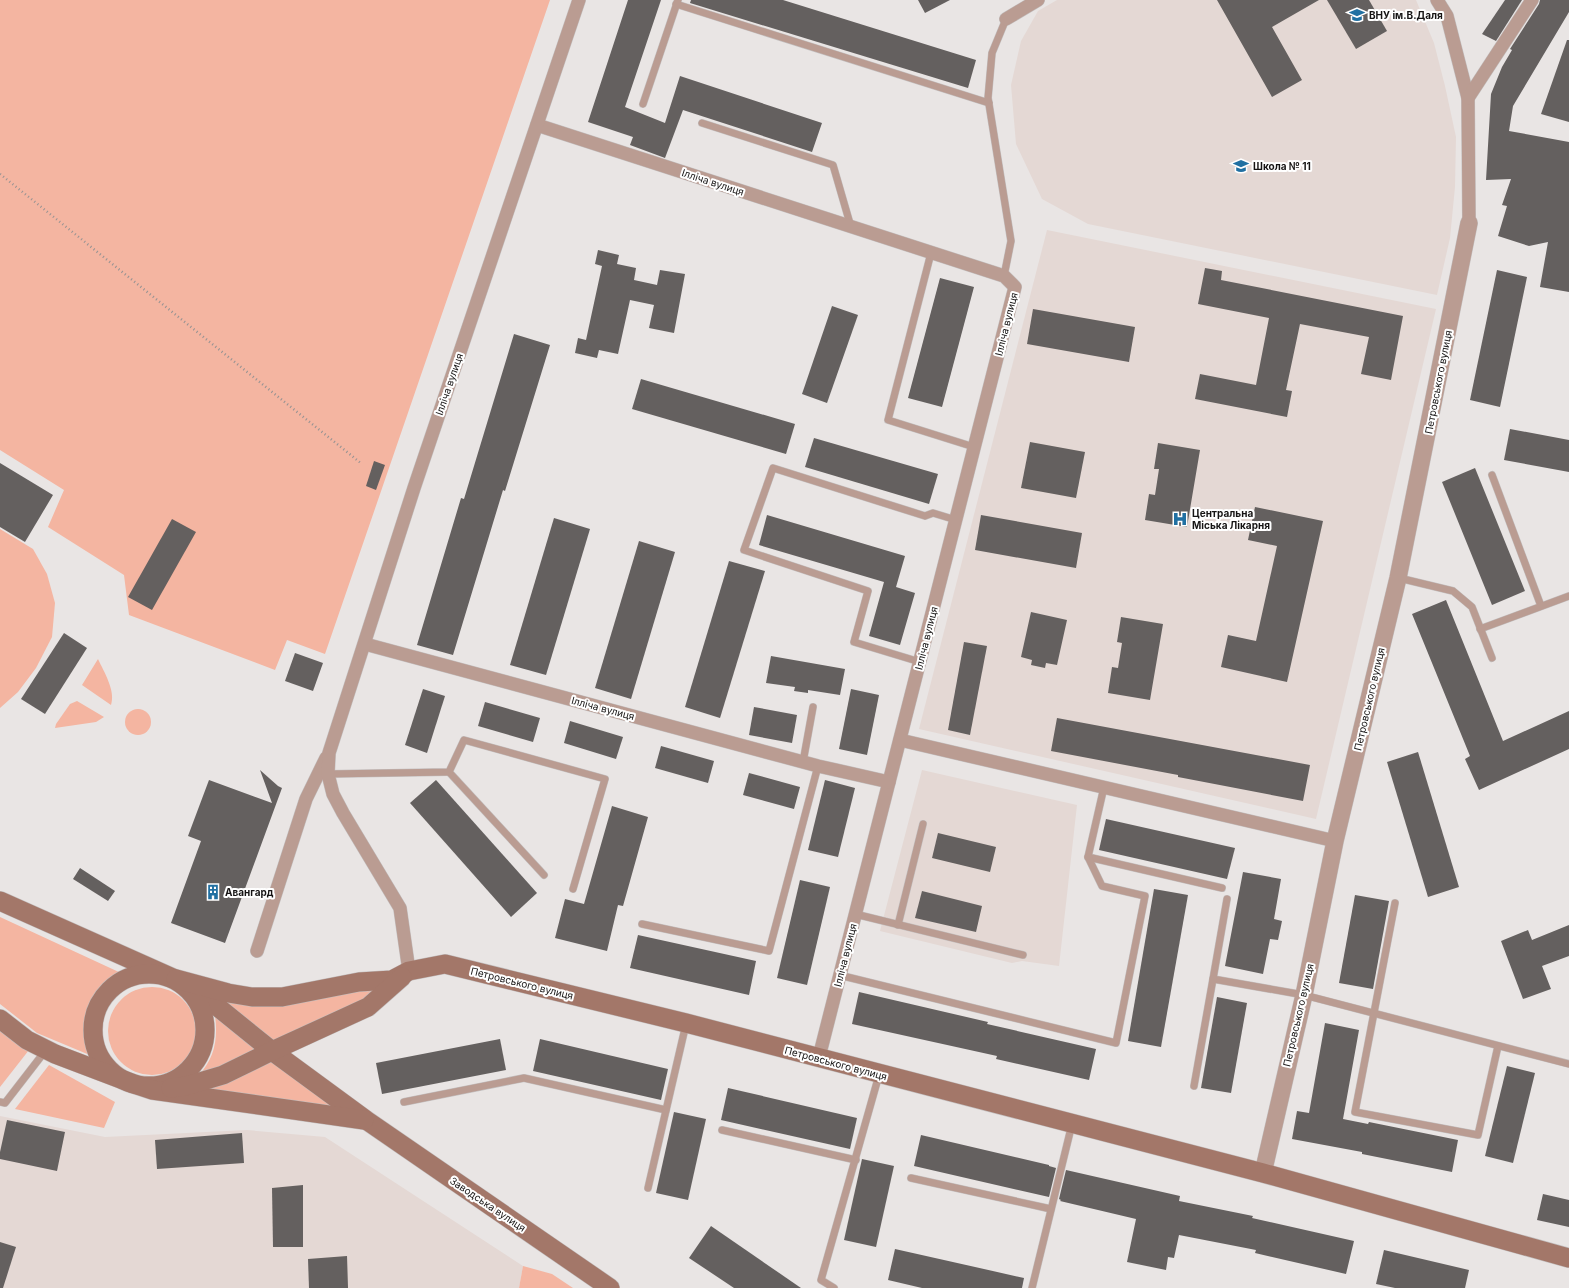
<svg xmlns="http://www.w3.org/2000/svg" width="1569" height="1288" viewBox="0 0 1569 1288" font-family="Inter,sans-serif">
<rect width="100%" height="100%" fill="#e9e5e4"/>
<!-- built -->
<g fill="#e4d8d4">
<path d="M1057 0H1416L1434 43 1445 86 1456 137 1455 187 1450 238 1437 295 1088 224 1042 199 1016 144 1011 85 1021 41 1038 11Z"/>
<path d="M1047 230 1436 309 1316 819 919 729Z"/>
<path d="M922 770 1077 805 1059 966 1022 961 1012 963 880 931Z"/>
<path d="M0 1116 105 1137 247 1130 325 1137 523 1266 519 1288H0Z"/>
</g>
<!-- green -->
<g fill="#f4b5a1">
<path d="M0 0H550L325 654 287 640 275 670 129 615 124 575 48 527 64 490 0 450Z"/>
<path d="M0 529 33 549 47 574 55 603 52 637 36 668 18 692 0 708Z"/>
<path d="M98 659C104 672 116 691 111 705L82 685Z"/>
<path d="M77 701 104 717 96 722 55 728 56 724 70 704Z"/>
<circle cx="138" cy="722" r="13"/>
<path d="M0 917 121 973C114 978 106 983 100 991 86 1008 82 1036 92 1056L37 1033 0 1004Z"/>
<circle cx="152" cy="1031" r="44"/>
<path d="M396 987 272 1041 214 997 341 993Z"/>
<path d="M215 1015 259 1050 198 1076C215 1058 218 1039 215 1015Z"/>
<path d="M0 1029 29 1050 0 1087Z"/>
<path d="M271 1058 338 1109 203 1089Z"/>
<path d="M49 1065 115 1102 104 1128 15 1109Z"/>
<path d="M523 1266 552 1274 573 1288H519Z"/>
</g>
<!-- building -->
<g fill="#64605f">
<path d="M628 0H661L625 107 665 123 680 76 822 123 812 152 683 110 665 158 630 145 633 137 588 122Z"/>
<path d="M691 0H783L976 60 968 88 690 3Z"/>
<path d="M918 0H950L925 13Z"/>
<path d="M1217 0H1319L1272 27 1302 80 1272 97Z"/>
<path d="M1327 0H1369L1387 31 1356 49Z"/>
<path d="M1505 0H1522L1496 41 1482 34Z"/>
<path d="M1540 0H1569V12L1513 106 1509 131 1569 142V292L1540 287 1548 242 1529 246 1498 236 1507 206 1502 205 1511 179 1486 180 1491 94 1502 67 1512 50 1510 49 1539 4Z"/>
<path d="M1567 40H1569V122L1541 114Z"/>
<path d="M598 250 619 255 617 264 636 268 634 280 657 285 660 270 685 274 674 333 649 328 654 305 630 300 618 354 599 350 597 358 575 353 578 338 586 340 602 266 595 264Z"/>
<path d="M1205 268 1222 271 1221 280 1403 316 1391 380 1361 374 1369 337 1300 324 1286 390 1292 391 1287 417 1195 399 1200 374 1256 385 1269 318 1198 304Z"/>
<path d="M1497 270 1527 277 1500 407 1470 400Z"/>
<path d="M940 278 974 287 942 407 908 398Z"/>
<path d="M832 306 858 315 827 403 802 394Z"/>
<path d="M1033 309 1135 327 1129 362 1027 344Z"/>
<path d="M514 334 550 345 505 491 503 490 453 655 417 645 461 498 464 499Z"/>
<path d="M641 379 795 424 786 454 632 409Z"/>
<path d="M1510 429 1569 440V472L1504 460Z"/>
<path d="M814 438 938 474 929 504 805 467Z"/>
<path d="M1030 442 1085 452 1076 498 1021 488Z"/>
<path d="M1158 443 1200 450 1187 527 1145 520 1149 494 1155 495 1159 469H1154Z"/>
<path d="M374 461 385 465 376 490 366 486Z"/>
<path d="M0 463 53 495 25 542 0 527Z"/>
<path d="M1475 468 1525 591 1492 605 1442 482Z"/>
<path d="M1255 507 1323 521 1287 682 1221 667 1228 635 1256 641 1277 546 1248 540Z"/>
<path d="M767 515 905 556 896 587 915 593 900 645 869 636 884 582 759 545Z"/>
<path d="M981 515 1082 533 1076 568 975 550Z"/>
<path d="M554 518 590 529 546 675 510 665Z"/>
<path d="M172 519 196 532 152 610 128 597Z"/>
<path d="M639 541 675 552 631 699 595 688Z"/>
<path d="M729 561 765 571 720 718 685 707Z"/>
<path d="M1446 600 1503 741 1569 711V749L1479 790 1465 759 1470 756 1412 614Z"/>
<path d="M1031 612 1067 620 1057 665 1046 663 1045 668 1031 665 1032 660 1021 657Z"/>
<path d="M1121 617 1163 624 1150 700 1108 693 1112 667 1118 668 1122 643 1117 642Z"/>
<path d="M64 633 87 648 45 714 21 699Z"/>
<path d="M964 642 987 646 970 735 948 730Z"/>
<path d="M295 653 323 663 313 691 285 681Z"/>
<path d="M771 656 845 669 840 695 808 690V693L794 691 795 687 766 683Z"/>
<path d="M423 689 445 696 427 753 405 745Z"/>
<path d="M851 689 879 695 867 755 839 749Z"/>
<path d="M485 702 540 718 533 742 478 726Z"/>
<path d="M754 707 797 715 792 743 749 735Z"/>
<path d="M1057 718 1310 765 1303 801 1178 777V775L1051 751Z"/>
<path d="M570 721 623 737 616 759 564 743Z"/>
<path d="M661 746 714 761 708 783 655 768Z"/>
<path d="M1418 752 1459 887 1428 897 1387 762Z"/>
<path d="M260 770 278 786 282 788 225 943 171 923 201 841 188 836 209 780 272 803Z"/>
<path d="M749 773 800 787 794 809 743 795Z"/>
<path d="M436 780 537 893 511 917 410 803Z"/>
<path d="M825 780 855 788 838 857 808 850Z"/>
<path d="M612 806 648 817 623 906 618 905 607 951 555 938 565 899 584 904Z"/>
<path d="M1106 819 1235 848 1227 879 1099 850Z"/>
<path d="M938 833 996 847 990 872 932 858Z"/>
<path d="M80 868 115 891 108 901 73 879Z"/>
<path d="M1243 872 1281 879 1274 919 1282 921 1278 940 1270 939 1263 974 1225 966Z"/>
<path d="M800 880 830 887 807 985 777 978Z"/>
<path d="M1154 889 1188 895 1161 1047 1128 1041Z"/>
<path d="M922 891 982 906 976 932 915 918Z"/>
<path d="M1355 895 1389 901 1373 989 1339 983Z"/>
<path d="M1569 925V956L1542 966 1551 989 1523 999 1501 941 1528 930 1532 940Z"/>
<path d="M638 935 756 961 749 995 630 968Z"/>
<path d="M859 992 988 1022 987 1024 1096 1049 1089 1080 996 1059 997 1056 852 1024Z"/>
<path d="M1217 997 1247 1003 1231 1093 1201 1088Z"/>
<path d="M1325 1023 1359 1030 1343 1119 1368 1124 1369 1122 1458 1140 1452 1172 1362 1154V1152L1292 1139 1297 1111 1309 1113Z"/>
<path d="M500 1039 506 1070 382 1094 376 1063Z"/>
<path d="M540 1039 668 1069 661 1100 533 1071Z"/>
<path d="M1507 1066 1535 1073 1513 1163 1485 1156Z"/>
<path d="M728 1088 857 1118 850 1149 721 1120Z"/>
<path d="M674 1112 706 1119 688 1200 656 1193Z"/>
<path d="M7 1120 65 1132 57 1171 0 1159V1152Z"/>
<path d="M242 1133 244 1163 157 1169 155 1140Z"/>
<path d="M921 1135 1049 1165V1166L1056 1168 1049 1197 914 1166Z"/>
<path d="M862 1159 894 1166 876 1247 844 1240Z"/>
<path d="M1066 1170 1180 1196 1179 1201 1253 1216 1252 1218 1354 1241 1346 1274 1255 1253 1256 1250 1179 1235 1174 1258 1168 1257 1166 1270 1127 1262 1136 1219 1060 1201 1061 1200 1059 1199Z"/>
<path d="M303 1185V1247H273L272 1188Z"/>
<path d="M1543 1194 1569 1200V1227L1537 1220Z"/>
<path d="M711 1226 801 1288H734L689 1258Z"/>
<path d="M0 1242 16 1247 3 1288H0Z"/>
<path d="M895 1249 1024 1278 1022 1288H922L888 1280Z"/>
<path d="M1384 1250 1469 1270 1465 1288H1395L1376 1284Z"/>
<path d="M347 1256 348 1288H309L308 1259Z"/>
</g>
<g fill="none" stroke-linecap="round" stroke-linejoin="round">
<!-- service casing -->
<g stroke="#c3bfbf" stroke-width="8">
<g id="service">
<path d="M676 4 989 103"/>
<path d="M643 104 678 0"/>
<path d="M702 123 833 165 851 227"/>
<path d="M931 253 888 420 974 447"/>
<path d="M1004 276 1011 241 988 98 992 53 1006 19"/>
<path d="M1492 475 1541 606"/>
<path d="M1399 578 1453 591 1472 607 1492 658"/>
<path d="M1480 629 1569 596"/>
<path d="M920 662 854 642 868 591 744 550 773 468 925 516 933 513 956 520"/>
<path d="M803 762 813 707"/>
<path d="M449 772 544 875"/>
<path d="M328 774 449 772 464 740 605 779 573 889"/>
<path d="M1104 787 1088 857 1222 888"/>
<path d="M1227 899 1213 979 1304 995 1569 1064"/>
<path d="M1395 903 1355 1112 1478 1135 1498 1046"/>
<path d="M855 914 1023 955"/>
<path d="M642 924 769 951 818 766"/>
<path d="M898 925 923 824"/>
<path d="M839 975 1116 1043 1145 896 1102 886 1088 857"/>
<path d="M1194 1086 1213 979"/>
<path d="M0 1102 5 1103 46 1050"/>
<path d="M404 1102 524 1078 666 1110"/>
<path d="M722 1130 856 1160"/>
<path d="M911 1178 1051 1209"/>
<path d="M648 1188 686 1024"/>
<path d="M834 1288 821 1280 879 1075"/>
<path d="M1032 1288 1072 1124"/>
</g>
</g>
<!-- minor casing -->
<g stroke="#c3bfbf" stroke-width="14">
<g id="minor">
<path d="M1437 0 1447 16 1468 98 1469 223"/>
<path d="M1006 19 1038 0"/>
<path d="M1468 98 1532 0"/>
<path d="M537 125 1004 276 1015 287 819 1057"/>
<path d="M365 644 818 766 889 782"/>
<path d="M900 740 1335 841"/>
<path d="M257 951 306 799 326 758"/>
<path d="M409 971 400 908 343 813 333 794 328 774 329 753 414 488 579 0"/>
</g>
</g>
<!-- tertiary casing -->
<g stroke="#c3bfbf" stroke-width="18">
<path id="tertiary" d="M1263 1173 1304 995 1335 841 1398 578 1469 223"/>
</g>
<!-- secondary casing -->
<g stroke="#c3bfbf" stroke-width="20">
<g id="secondary">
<path d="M0 901 193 987 272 1051 366 1120 610 1288"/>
<circle cx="149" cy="1030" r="56"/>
<path d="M176 979 228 993 252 997H282L359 982 392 980 409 971 445 964 686 1023 1263 1173 1569 1258"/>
<path d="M0 1019 27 1040 55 1054 134 1084 152 1090 364 1120"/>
<path d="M171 1088 186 1086 223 1075 272 1051 368 1007 402 977"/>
</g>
</g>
<!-- path -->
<path stroke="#969393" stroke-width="2.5" stroke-dasharray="1 3" stroke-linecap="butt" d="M0 174 362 464"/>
<!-- service -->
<use href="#service" stroke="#ba9c92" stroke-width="7"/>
<!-- minor -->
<use href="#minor" stroke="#ba9c92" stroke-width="13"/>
<!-- tertiary -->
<use href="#tertiary" stroke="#ba9c92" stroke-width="17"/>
<!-- secondary -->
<use href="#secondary" stroke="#a37769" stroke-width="19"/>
</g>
<!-- icons -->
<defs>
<g id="university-bare" transform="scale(1.2)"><path d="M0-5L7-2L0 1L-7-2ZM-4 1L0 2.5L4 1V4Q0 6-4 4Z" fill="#2170a2" stroke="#fff" stroke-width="2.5" paint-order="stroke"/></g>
<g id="school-bare" transform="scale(1.2)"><path d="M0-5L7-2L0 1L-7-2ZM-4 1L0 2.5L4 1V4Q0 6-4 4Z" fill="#2170a2" stroke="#fff" stroke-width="2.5" paint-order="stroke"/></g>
<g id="hospital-bare" transform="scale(1.2)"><path d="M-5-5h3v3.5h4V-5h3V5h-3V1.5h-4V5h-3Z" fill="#2170a2" stroke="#fff" stroke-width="2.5" paint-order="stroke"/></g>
<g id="building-bare" transform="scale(1.2)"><path d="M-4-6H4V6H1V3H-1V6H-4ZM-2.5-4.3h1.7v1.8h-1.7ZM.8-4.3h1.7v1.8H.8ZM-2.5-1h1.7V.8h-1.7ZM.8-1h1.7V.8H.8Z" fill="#2170a2" stroke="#fff" stroke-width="2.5" paint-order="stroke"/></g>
</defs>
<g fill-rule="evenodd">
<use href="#university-bare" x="1357" y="15"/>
<use href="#school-bare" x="1241" y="166"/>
<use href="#hospital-bare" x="1180" y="519"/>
<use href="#building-bare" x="213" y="892"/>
</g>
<g text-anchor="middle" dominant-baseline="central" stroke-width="4" stroke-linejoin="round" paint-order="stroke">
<!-- poi labels -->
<g font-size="10" font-weight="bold" fill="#161414" stroke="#fff" text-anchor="start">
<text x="1369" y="15">ВНУ ім.В.Даля</text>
<text x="1253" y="166">Школа № 11</text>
<text x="1192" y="513">Центральна<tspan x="1192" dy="12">Міська Лікарня</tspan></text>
<text x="225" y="892">Авангард</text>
</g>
<!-- street labels -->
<g font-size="10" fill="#161414" stroke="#fff">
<text transform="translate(713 182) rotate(18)">Ілліча вулиця</text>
<text transform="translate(1006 324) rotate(-76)">Ілліча вулиця</text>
<text transform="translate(1438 382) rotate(-79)">Петровського вулиця</text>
<text transform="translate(449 384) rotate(-71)">Ілліча вулиця</text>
<text transform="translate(926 638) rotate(-76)">Ілліча вулиця</text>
<text transform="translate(1369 699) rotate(-77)">Петровського вулиця</text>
<text transform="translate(603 708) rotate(15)">Ілліча вулиця</text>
<text transform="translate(845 955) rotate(-76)">Ілліча вулиця</text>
<text transform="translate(522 983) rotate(14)">Петровського вулиця</text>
<text transform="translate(1298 1015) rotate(-77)">Петровського вулиця</text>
<text transform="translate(836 1063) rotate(15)">Петровського вулиця</text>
<text transform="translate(488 1204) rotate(34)">Заводська вулиця</text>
</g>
</g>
</svg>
